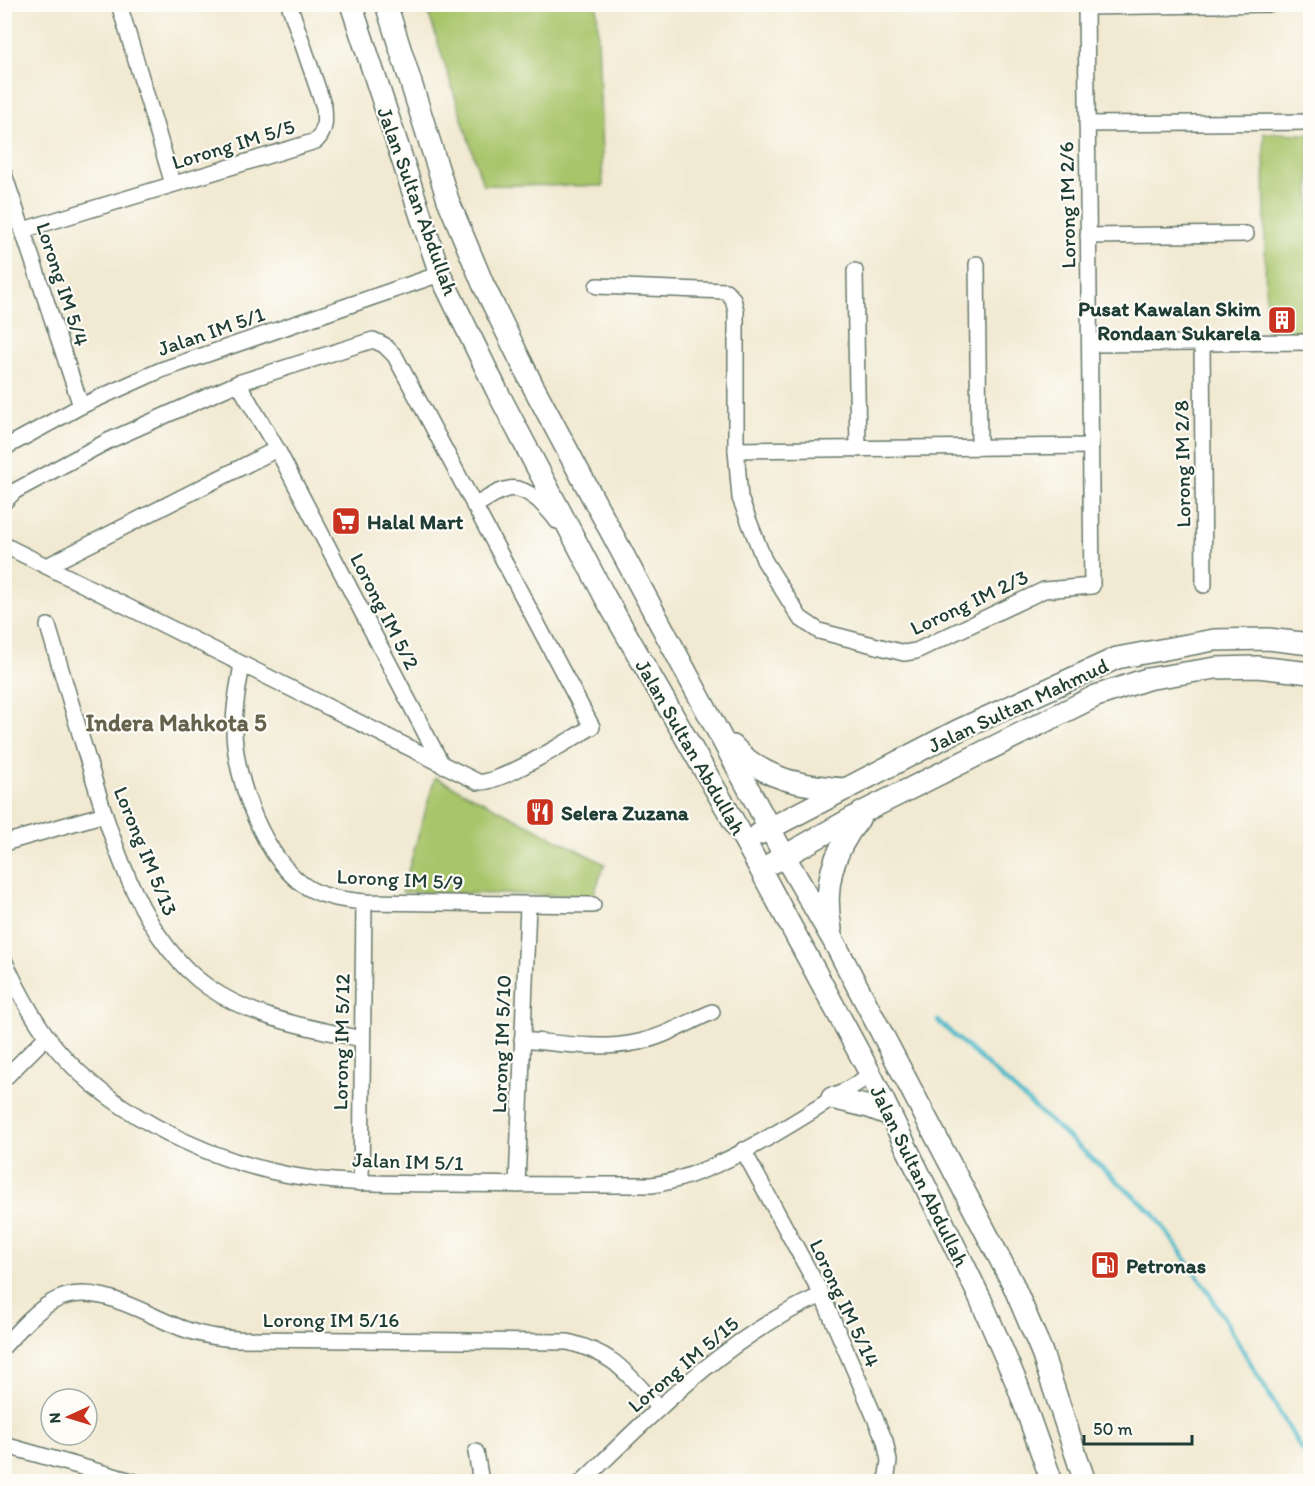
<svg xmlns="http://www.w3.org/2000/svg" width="1315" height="1486" viewBox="0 0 1315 1486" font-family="Itim,sans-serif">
<rect width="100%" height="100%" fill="#fdfcf7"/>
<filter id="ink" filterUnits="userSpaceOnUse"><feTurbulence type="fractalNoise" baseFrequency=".0167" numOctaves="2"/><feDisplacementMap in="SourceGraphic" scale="12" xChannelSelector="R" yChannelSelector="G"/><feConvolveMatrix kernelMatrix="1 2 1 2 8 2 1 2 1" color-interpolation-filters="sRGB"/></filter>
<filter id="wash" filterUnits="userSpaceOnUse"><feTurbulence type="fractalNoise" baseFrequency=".008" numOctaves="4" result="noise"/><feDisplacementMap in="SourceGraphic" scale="24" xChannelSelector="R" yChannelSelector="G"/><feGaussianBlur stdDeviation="1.35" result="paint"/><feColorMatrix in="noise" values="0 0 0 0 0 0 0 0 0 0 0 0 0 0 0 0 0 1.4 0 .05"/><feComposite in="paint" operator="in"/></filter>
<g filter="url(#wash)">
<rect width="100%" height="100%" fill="#f1e9d1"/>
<!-- green -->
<g fill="#a8c56b" stroke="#648150" stroke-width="1.5">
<path d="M426 5H597L603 186 483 185Z"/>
<path d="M1264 133 1310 134V331L1266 332Z"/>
<path d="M435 777 605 864 593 896 402 892Z"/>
</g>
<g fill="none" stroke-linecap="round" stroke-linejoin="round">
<!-- stream -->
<path stroke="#4dbac9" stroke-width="4.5" d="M938 1021 1154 1214 1208 1291 1310 1464"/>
</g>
</g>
<g filter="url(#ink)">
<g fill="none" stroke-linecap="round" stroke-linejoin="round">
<!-- minor casing -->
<g stroke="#68796b" stroke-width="18">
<g id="minor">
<path d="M119 4 173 184"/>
<path d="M1086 7 1272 4"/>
<path d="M1087 124 1310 122"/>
<path d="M4 174 81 406"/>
<path d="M23 230 316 141C326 131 325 120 324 107L289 4"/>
<path d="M1088 236 1246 234"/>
<path d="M977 264 979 447"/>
<path d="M855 271 858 449"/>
<path d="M597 286 726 291 733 299 736 311V450L740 498 764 560 800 618 819 631 904 653 916 651 1044 590 1092 586 1086 4"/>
<path d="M1202 343 1204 585"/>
<path d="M1090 344 1310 342"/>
<path d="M238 383 277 449 442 765"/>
<path d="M4 448 81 406 161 370 440 274"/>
<path d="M736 450 1091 446"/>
<path d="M4 502 15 491 108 441 238 383 373 340 384 345 395 356 592 727C570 739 499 785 478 782L4 545"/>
<path d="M474 506C500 492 511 478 538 500 545 507 551 512 557 521"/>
<path d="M47 566 277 449"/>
<path d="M48 626C61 669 74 713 87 757 111 835 138 938 208 987 254 1019 308 1027 362 1039"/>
<path d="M242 665C238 686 234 707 234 729 234 778 265 864 310 889 327 898 345 900 364 902L593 905"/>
<path d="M4 843 105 814"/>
<path d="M4 960C16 986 30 1013 46 1035 99 1108 203 1159 289 1175 343 1185 398 1183 452 1184 519 1185 585 1185 652 1185 722 1175 808 1112 871 1075"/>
<path d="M522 1040C559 1043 598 1050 634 1043 662 1038 687 1023 712 1012"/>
<path d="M4 1079 47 1036"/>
<path d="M743 1150 822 1295 885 1441 889 1461 886 1482"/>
<path d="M361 1183 364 902"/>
<path d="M517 1185 528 905"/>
<path d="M4 1346C19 1330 33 1313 52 1302 95 1277 147 1317 187 1330 204 1336 220 1338 237 1339L568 1342C616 1354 626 1373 659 1408"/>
<path d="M4 1445 135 1482"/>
<path d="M476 1452 481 1482"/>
<path d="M582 1482C654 1412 729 1335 822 1295"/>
</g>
</g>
<!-- secondary casing -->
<g stroke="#68796b" stroke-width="24">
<g id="secondary">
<path d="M351 4 440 274 497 391 605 597 745 841 871 1075 980 1298 1017 1384 1052 1482"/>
<path d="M386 4 448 200 483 284 533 386 785 857 833 940 1012 1282 1041 1350 1085 1482"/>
<path d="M733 746C763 780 803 786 846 789"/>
<path d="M759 834 959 730 1117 658 1214 640 1268 639 1310 644"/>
<path d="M774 862 865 811 1096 696 1147 679 1216 668 1257 667 1310 673"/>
<path d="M831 929C823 887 832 853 859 819"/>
<path d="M832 1098 869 1107 890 1115"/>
</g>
</g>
<!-- minor -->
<use href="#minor" stroke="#fff" stroke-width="15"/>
<!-- secondary -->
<use href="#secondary" stroke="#fff" stroke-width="21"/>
</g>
</g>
<!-- icons -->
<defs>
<g id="building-square" transform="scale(1.5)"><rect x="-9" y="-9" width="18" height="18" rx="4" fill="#c8321e" stroke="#fdfcf7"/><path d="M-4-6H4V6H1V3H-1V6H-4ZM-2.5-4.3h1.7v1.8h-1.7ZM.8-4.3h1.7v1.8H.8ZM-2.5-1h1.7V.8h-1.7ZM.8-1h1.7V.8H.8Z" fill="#fff"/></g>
<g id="supermarket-square" transform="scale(1.5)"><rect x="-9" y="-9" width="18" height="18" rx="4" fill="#c8321e" stroke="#fdfcf7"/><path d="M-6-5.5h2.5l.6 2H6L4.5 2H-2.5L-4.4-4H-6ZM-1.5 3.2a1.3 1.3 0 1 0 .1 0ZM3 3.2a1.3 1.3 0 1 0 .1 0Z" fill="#fff"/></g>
<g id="restaurant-square" transform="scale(1.5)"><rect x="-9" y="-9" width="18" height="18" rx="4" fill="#c8321e" stroke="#fdfcf7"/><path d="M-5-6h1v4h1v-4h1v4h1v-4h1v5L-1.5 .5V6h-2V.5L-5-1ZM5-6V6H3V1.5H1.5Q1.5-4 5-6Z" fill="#fff"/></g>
<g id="fuel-square" transform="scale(1.5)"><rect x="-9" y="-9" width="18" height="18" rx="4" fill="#c8321e" stroke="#fdfcf7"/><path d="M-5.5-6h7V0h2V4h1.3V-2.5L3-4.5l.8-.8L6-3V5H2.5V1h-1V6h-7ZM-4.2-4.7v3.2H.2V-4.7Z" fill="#fff"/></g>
</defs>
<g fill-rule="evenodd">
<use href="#building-square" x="1282" y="320"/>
<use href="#supermarket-square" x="346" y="521"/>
<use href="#restaurant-square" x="540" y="812"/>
<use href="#fuel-square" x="1105" y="1265"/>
</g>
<g text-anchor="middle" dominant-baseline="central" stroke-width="4.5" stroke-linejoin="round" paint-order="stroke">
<!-- street labels -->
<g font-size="21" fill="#1f3d34" stroke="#fdfcf7">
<text transform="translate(233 144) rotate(-17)">Lorong IM 5/5</text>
<text transform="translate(418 201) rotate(70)">Jalan Sultan Abdullah</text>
<text transform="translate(1067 205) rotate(-91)">Lorong IM 2/6</text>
<text transform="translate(63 284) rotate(72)">Lorong IM 5/4</text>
<text transform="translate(211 331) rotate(-19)">Jalan IM 5/1</text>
<text transform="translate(1182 464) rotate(-91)">Lorong IM 2/8</text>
<text transform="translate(969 602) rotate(-25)">Lorong IM 2/3</text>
<text transform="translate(385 611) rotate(63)">Lorong IM 5/2</text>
<text transform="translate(1018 705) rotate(-25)">Jalan Sultan Mahmud</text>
<text transform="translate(691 747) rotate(60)">Jalan Sultan Abdullah</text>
<text transform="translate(146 851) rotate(68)">Lorong IM 5/13</text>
<text transform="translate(400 879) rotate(3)">Lorong IM 5/9</text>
<text transform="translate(341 1042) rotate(-89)">Lorong IM 5/12</text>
<text transform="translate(501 1044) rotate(-88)">Lorong IM 5/10</text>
<text transform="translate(408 1161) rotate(2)">Jalan IM 5/1</text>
<text transform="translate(920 1176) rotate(64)">Jalan Sultan Abdullah</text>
<text transform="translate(845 1303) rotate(65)">Lorong IM 5/14</text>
<text x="331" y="1319">Lorong IM 5/16</text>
<text transform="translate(683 1364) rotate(-40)">Lorong IM 5/15</text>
</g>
<!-- poi labels -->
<g font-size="21" font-weight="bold" fill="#1f3d34" stroke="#fdfcf7" text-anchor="start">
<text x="1261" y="308" text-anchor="end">Pusat Kawalan Skim<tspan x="1261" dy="24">Rondaan Sukarela</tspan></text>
<text x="367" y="521">Halal Mart</text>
<text x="561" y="812">Selera Zuzana</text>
<text x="1126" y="1265">Petronas</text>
</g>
<!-- quarter labels -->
<g font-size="24" font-weight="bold" fill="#65624d" stroke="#fdfcf7">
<text x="176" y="722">Indera Mahkota 5</text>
</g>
</g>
<!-- margin -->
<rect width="1315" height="1486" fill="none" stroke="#fdfcf7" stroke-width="24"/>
<!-- north arrow -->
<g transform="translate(69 1417) rotate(266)"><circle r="28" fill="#fdfcf7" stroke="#a4b0a9" stroke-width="1.5"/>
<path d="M0-4.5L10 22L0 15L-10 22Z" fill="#c8321e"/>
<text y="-9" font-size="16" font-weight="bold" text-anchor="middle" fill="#1f3d34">N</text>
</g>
<!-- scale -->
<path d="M1084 1435v9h108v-9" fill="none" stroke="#1f3d34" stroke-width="3"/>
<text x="1093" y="1435" font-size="18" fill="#1f3d34" stroke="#fdfcf7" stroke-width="4.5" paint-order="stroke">50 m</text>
</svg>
